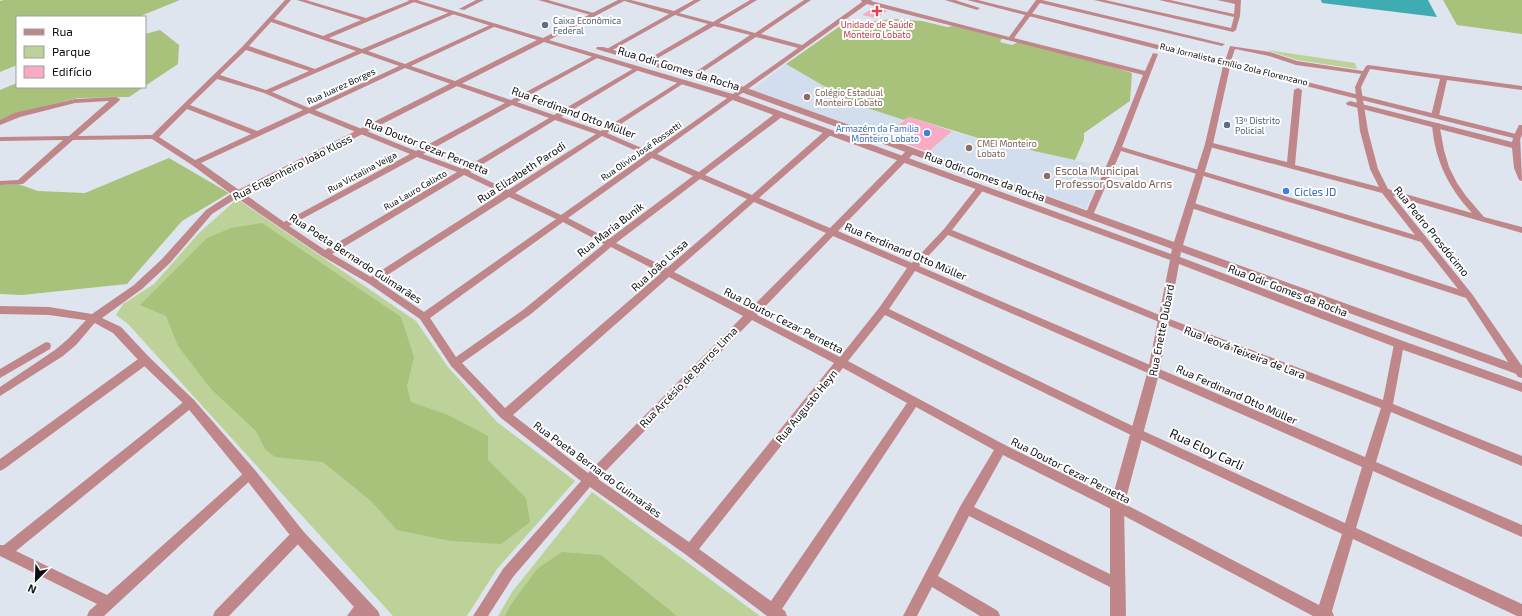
<svg xmlns="http://www.w3.org/2000/svg" width="1522" height="616" viewBox="0 0 1522 616" font-family="'Exo 2',sans-serif">
<rect width="100%" height="100%" fill="#dfe5ef"/>
<!-- built -->
<g fill="#d2ddee">
<path d="M786 64 855 104 904 120 883 137 752 90Z"/>
<path d="M952 131 988 141 1015 144 1034 151 1105 167 1086 209 927 152Z"/>
</g>
<!-- green -->
<g fill="#bdd298">
<path d="M1267 50 1355 63 1357 69 1297 60Z"/>
<path d="M237 199 416 321 448 367 497 422 575 481 497 569 467 616H393L128 324 116 315 123 304 154 284 199 233Z"/>
<path d="M592 492 760 616H498L512 592Z"/>
</g>
<!-- forest -->
<g fill="#a8c17b">
<path d="M4 0H180L138 17H17V65L0 72V1Z"/>
<path d="M1443 0H1522V34L1457 25Z"/>
<path d="M893 19 922 21 947 27 953 26 1002 38 1000 42 1012 45 1018 42 1107 65 1132 73 1130 101 1084 133V140L1075 160 1034 151 1015 144 988 141 909 117 904 120 855 104 786 64 843 24 858 28 875 21Z"/>
<path d="M160 30 179 45 178 64 145 86V34Z"/>
<path d="M17 83V87H144L129 97 78 98 13 114 0 121V90Z"/>
<path d="M169 158 229 193 182 221 127 284 22 295 0 294V185L18 184 38 191 85 193Z"/>
<path d="M262 223 401 317 414 357 407 386 411 402 448 415 488 436V460L526 498 530 522 501 544 451 541 397 530 371 501 323 462 275 457 265 449 256 431 211 389 178 346 166 316 140 305 207 238 231 228Z"/>
<path d="M562 552 601 555 677 616H505L510 606 537 569Z"/>
</g>
<!-- water -->
<path fill="#3facb4" d="M1321 0H1428L1437 17 1322 3Z"/>
<!-- building -->
<g fill="#f9aac4">
<path d="M873 8 887 11 876 18 862 15Z"/>
<path d="M909 117 952 131 928 152 901 142 910 135 893 129Z"/>
</g>
<g fill="none" stroke-linecap="round" stroke-linejoin="round">
<!-- minor -->
<g fill="#c0878b" fill-rule="evenodd">
<path d="M285 0H291L274 19 323 36 361 20 297 0H306L366 18 411 0H419L329 38 362 49 450 12H454V14L368 51 405 64 492 24H496V26L411 66 511 100 595 55H599V57L517 102 554 115 636 67H640V69L561 117 601 131 680 81H684V83L607 133 651 152 798 48 756 37 695 77H691V75L750 35 714 26 649 63H645V61L708 24 675 15 609 52H605V50L669 14 621 0H631L674 11 694 0H701L679 13 713 22 750 0H757L719 23 755 33 804 0H811L761 34 802 45 862 2 861 0H872L871 1 1009 37 1036 0H1042L1225 44 1222 46 1040 3 1014 38 1145 71 1153 53 1158 54 1122 147 1415 235 1382 193 1206 146V142H1209L1287 162 1294 90 1298 88 1302 90 1295 165 1379 187 1370 169 1360 131 1355 87 1361 74 1296 65 1269 56 1235 49 1230 64 1227 66 1224 64 1230 46 1270 52 1297 61 1363 71 1366 66 1368 65 1522 86V90L1447 80 1439 116 1435 118 1431 116 1440 79 1370 69 1361 87 1368 131 1378 169 1388 189 1472 213C1448 187 1435 160 1432 125L1433 123H1439L1444 150 1449 167 1457 183 1466 196 1484 217 1522 227V233L1393 196 1472 294 1522 366V378L1518 377 1466 298 1188 207 1187 205 1188 203H1194L1458 289 1421 242 1121 151 1093 215 1089 218 1086 217 1085 215 1114 148 1143 75 867 4 657 154 699 172 777 112H783V116L705 175 752 195 826 130H832V134L759 198 830 228 908 149H914V153L838 231 912 263 944 229 978 186 981 185 985 188 952 230 1167 318 1383 400 1394 344 1395 341H1403L1404 344 1393 404 1522 456V466L1391 412 1376 462 1522 525V537L1373 471 1356 528 1522 604V616H1517L1353 539 1332 611 1334 616H1313L1113 510 1003 455 974 507 1122 580 1124 584 1122 588 1117 590 1112 588 969 516 938 576 998 611 1000 616H980L932 587 917 616H903L961 505 994 450 916 407 782 609 785 611 787 616H767L685 554 590 487 513 577 488 616H473L503 569 581 481 501 418 451 366 420 319 368 283 322 256 234 196 192 165 152 139 73 140 23 184 0 185V181L18 180 63 140 0 141V137L69 136 109 101 75 103 20 117 0 125V120L14 113 75 99 116 97 120 99 119 101 78 136 152 135 243 46ZM271 22 356 51 315 69 249 46ZM246 50 309 71 266 90 220 75ZM362 53 399 66 309 108 272 92ZM405 68 505 103 416 151 315 110ZM217 79 264 93 303 110 257 131 190 105ZM512 105 549 118 463 169 423 154ZM187 109 251 134 195 160 159 137ZM309 113 410 154 284 222 201 163ZM555 120 596 134 508 190 470 172ZM602 136 646 155 561 215 515 193ZM417 157 457 172 325 250 289 226ZM652 158 693 176 609 239 568 218ZM464 175 502 193 371 277 332 254ZM700 179 747 199 667 268 616 243ZM509 197 556 219 424 312 378 281ZM754 202 826 233 749 310 674 272ZM563 222 604 244 523 310 456 357 430 318ZM948 235 1159 322 1381 408 1365 457 919 266ZM833 236 907 268 879 308 840 357 757 315ZM611 247 661 273 505 408 462 363 531 314ZM915 271 1362 467 1345 523 1141 430 889 309ZM669 277 743 316 588 473 513 415ZM885 315 1133 436 1342 534 1319 605 1121 502 1005 445 848 361ZM752 320 834 363 689 542 598 479ZM843 368 907 403 771 601 699 549Z"/>
<path d="M476 0H484L464 10 459 9Z"/>
<path d="M538 0H548L597 14 594 16Z"/>
<path d="M1094 0H1105L1231 28 1234 17 1159 0H1170L1234 14 1235 4 1217 0H1241L1240 16 1236 30 1233 32Z"/>
<path d="M1519 125H1522V135L1520 139H1514L1513 137Z"/>
<path d="M94 315 99 318 76 345 63 356 0 396V387L55 350 68 339 90 316Z"/>
<path d="M46 342 50 343 51 346 50 349 0 378V369Z"/>
<path d="M145 356 149 357 150 360 149 363 4 469 0 471V459L141 357Z"/>
<path d="M190 399 194 400 196 403 194 406 16 551 107 595 246 471 250 469 254 471 256 474 254 477 104 616H87L89 611 97 604 0 556V545H4L186 400Z"/>
<path d="M298 529 303 531 305 535 303 539 229 616H213L215 611 293 531Z"/>
<path d="M363 599 368 601 370 606 363 616H347L358 601Z"/>
</g>
<!-- tertiary -->
<g fill="#c0878b" fill-rule="evenodd">
<path d="M407 0H417L543 38 618 0H626L549 40 736 95 1171 254 1172 249 738 91 596 49 597 47H603L744 87 1174 242 1205 144 1223 66 967 0H978L1520 135 1522 181 1519 180 1514 168 1512 148 1347 105 1346 103 1350 101 1512 142 1513 138 1230 67 1213 144 1183 245 1522 367V376L1181 252 1180 257 1403 341 1522 383V392L1395 347 1179 264 1160 370 1124 506 1126 616H1110V506L1148 370 1170 260 730 99 544 42 240 196 212 214 170 263 142 289 102 318 121 327 149 357 194 400 255 470 303 531 378 611 380 616H362L293 539 245 478 186 406 141 363 113 333 91 321 49 315 0 314V306L49 307 92 314 134 285 162 259 206 210 234 192 537 40Z"/>
<path d="M945 0H955L980 8 977 10Z"/>
</g>
</g>
<!-- markers -->
<path fill="#e0444e" stroke="#fff" stroke-width="1.5" d="M875 5h4v4h4v4h-4v4h-4v-4h-4v-4h4z"/>
<g fill="#5c6f8a" stroke="#fff" stroke-width="1.5">
<circle cx="545" cy="25" r="4"/>
<circle cx="1227" cy="125" r="4"/>
</g>
<g fill="#8d6e63" stroke="#fff" stroke-width="1.5">
<circle cx="807" cy="97" r="4"/>
<circle cx="969" cy="148" r="4"/>
<circle cx="1047" cy="176" r="4"/>
</g>
<g fill="#3f7fe0" stroke="#fff" stroke-width="1.5">
<circle cx="927" cy="133" r="4"/>
<circle cx="1286" cy="191" r="4"/>
</g>
<g text-anchor="middle" dominant-baseline="central" stroke-width="4" stroke-linejoin="round" paint-order="stroke">
<!-- far-service labels -->
<g font-size="9" fill="#4e5e75" stroke="#fff" text-anchor="start">
<text x="553" y="20">Caixa Econômica<tspan x="553" dy="10">Federal</tspan></text>
<text x="1235" y="120">13º Distrito<tspan x="1235" dy="10">Policial</tspan></text>
</g>
<!-- far-health labels -->
<g font-size="9" fill="#be3a42" stroke="#fff">
<text x="877" y="24">Unidade de Saúde<tspan x="877" dy="10">Monteiro Lobato</tspan></text>
</g>
<!-- far-street labels -->
<g font-size="9" fill="#0c0e12" stroke="#fff">
<text transform="translate(1234 64) rotate(14)">Rua Jornalista Emílio Zola Florenzano</text>
<text transform="translate(341 86) rotate(-25)">Rua Juarez Borges</text>
<text transform="translate(641 151) rotate(-35)">Rua Olivio José Rossetti</text>
<text transform="translate(362 172) rotate(-28)">Rua Victalina Veiga</text>
<text transform="translate(415 190) rotate(-30)">Rua Lauro Calixto</text>
</g>
<!-- far-education labels -->
<g font-size="9" fill="#785e54" stroke="#fff" text-anchor="start">
<text x="815" y="92">Colégio Estadual<tspan x="815" dy="10">Monteiro Lobato</tspan></text>
<text x="977" y="143">CMEI Monteiro<tspan x="977" dy="10">Lobato</tspan></text>
</g>
<!-- far-shop labels -->
<g font-size="9" fill="#366cbe" stroke="#fff" text-anchor="end">
<text x="919" y="128">Armazém da Família<tspan x="919" dy="10">Monteiro Lobato</tspan></text>
</g>
<!-- street labels -->
<g font-size="11" fill="#0c0e12" stroke="#fff">
<text transform="translate(679 68) rotate(17)">Rua Odir Gomes da Rocha</text>
<text transform="translate(574 112) rotate(20)">Rua Ferdinand Otto Müller</text>
<text transform="translate(427 146) rotate(22)">Rua Doutor Cezar Pernetta</text>
<text transform="translate(292 167) rotate(-27)">Rua Engenheiro João Kloss</text>
<text transform="translate(521 172) rotate(-33)">Rua Elizabeth Parodi</text>
<text transform="translate(985 176) rotate(20)">Rua Odir Gomes da Rocha</text>
<text transform="translate(610 229) rotate(-38)">Rua Maria Bunik</text>
<text transform="translate(1432 231) rotate(51)">Rua Pedro Prosdócimo</text>
<text transform="translate(906 251) rotate(23)">Rua Ferdinand Otto Müller</text>
<text transform="translate(356 258) rotate(33)">Rua Poeta Bernardo Guimarães</text>
<text transform="translate(659 265) rotate(-42)">Rua João Lissa</text>
<text transform="translate(1288 290) rotate(21)">Rua Odir Gomes da Rocha</text>
<text transform="translate(784 320) rotate(27)">Rua Doutor Cezar Pernetta</text>
<text transform="translate(1161 330) rotate(-79)">Rua Enette Dubard</text>
<text transform="translate(1245 352) rotate(21)">Rua Jeová Teixeira de Lara</text>
<text transform="translate(688 377) rotate(-46)">Rua Arcésio de Barros Lima</text>
<text transform="translate(1237 394) rotate(24)">Rua Ferdinand Otto Müller</text>
<text transform="translate(806 406) rotate(-51)">Rua Augusto Heyn</text>
<text transform="translate(598 469) rotate(36)">Rua Poeta Bernardo Guimarães</text>
<text transform="translate(1071 470) rotate(27)">Rua Doutor Cezar Pernetta</text>
</g>
<!-- education labels -->
<g font-size="11" fill="#785e54" stroke="#fff" text-anchor="start">
<text x="1055" y="170">Escola Municipal<tspan x="1055" dy="13">Professor Osvaldo Arns</tspan></text>
</g>
<!-- shop labels -->
<g font-size="11" fill="#366cbe" stroke="#fff" text-anchor="start">
<text x="1294" y="191">Cicles JD</text>
</g>
<!-- near-street labels -->
<g font-size="13" fill="#0c0e12" stroke="#fff">
<text transform="translate(1207 449) rotate(25)">Rua Eloy Carli</text>
</g>
</g>
<!-- legend -->
<rect x="16" y="16" width="130" height="72" fill="#ffffff" stroke="#9e9fa0"/>
<rect x="24" y="29" width="20" height="6" fill="#c0878b" stroke="#9e9fa0"/>
<text x="52" y="36" font-size="12" fill="#0c0e12">Rua</text>
<rect x="24" y="46" width="20" height="12" fill="#bdd298" stroke="#9e9fa0"/>
<text x="52" y="56" font-size="12" fill="#0c0e12">Parque</text>
<rect x="24" y="66" width="20" height="12" fill="#f9aac4" stroke="#9e9fa0"/>
<text x="52" y="76" font-size="12" fill="#0c0e12">Edifício</text>
<!-- north arrow -->
<g transform="translate(36 580) rotate(203)" stroke="#ffffff" stroke-width="3" paint-order="stroke">
<path d="M0-3L7 15L0 10L-7 15Z" fill="#0c0e12"/>
<text y="-6" font-size="11" font-weight="bold" text-anchor="middle" fill="#0c0e12">N</text>
</g>
</svg>
